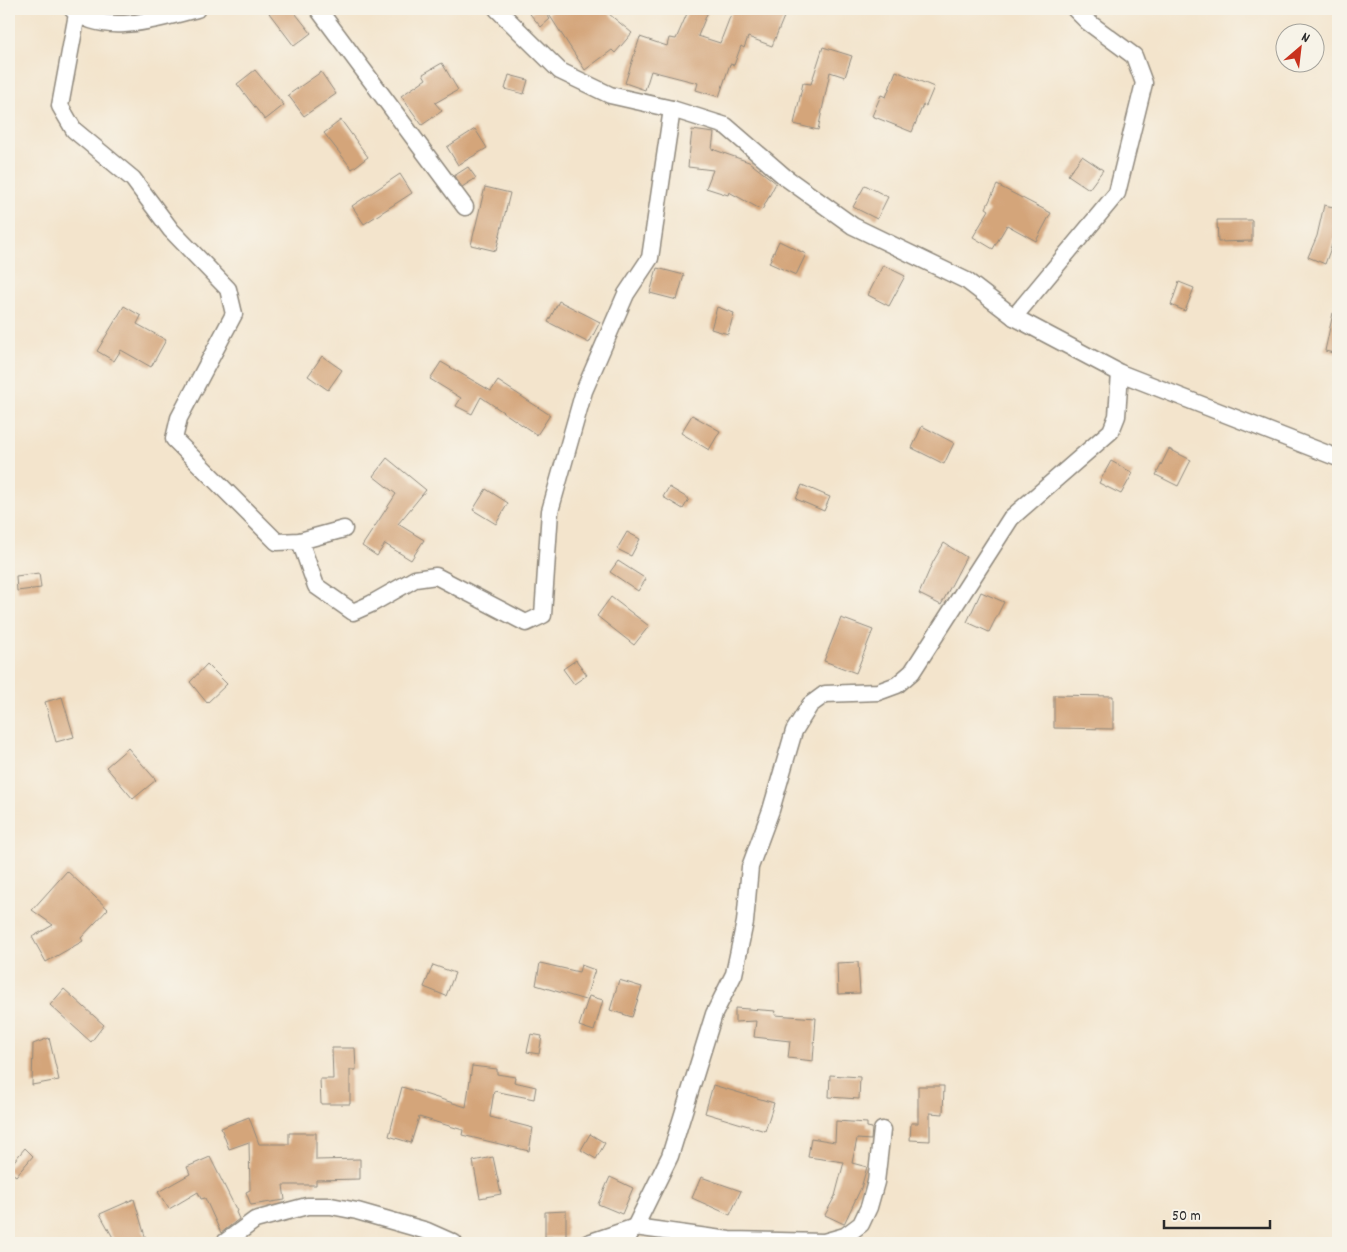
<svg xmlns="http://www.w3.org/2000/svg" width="1347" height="1252" viewBox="0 0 1347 1252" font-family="Dekko,sans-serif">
<rect width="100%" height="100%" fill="#f7f3e8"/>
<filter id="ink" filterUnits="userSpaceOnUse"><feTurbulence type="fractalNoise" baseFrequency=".02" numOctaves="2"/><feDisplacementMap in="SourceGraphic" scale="10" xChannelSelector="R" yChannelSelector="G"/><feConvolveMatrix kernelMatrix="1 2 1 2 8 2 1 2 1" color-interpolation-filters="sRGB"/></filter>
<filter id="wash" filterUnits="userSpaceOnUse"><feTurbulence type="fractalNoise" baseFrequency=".0096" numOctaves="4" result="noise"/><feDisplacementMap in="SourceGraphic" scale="20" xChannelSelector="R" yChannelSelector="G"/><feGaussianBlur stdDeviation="1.12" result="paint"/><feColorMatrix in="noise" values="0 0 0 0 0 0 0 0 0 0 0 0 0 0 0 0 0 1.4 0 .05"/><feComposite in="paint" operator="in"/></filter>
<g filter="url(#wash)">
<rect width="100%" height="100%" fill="#f3e4cc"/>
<g id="blocks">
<!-- building -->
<g fill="#d4a57a">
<path d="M276 9H292L311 33 294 46 269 13Z"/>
<path d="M536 9H542L550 19 541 27 530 14Z"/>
<path d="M555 9H603L632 33 615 53 612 50 585 70 548 13Z"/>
<path d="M689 9H709L698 36 720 43 733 9H778L786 12 772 46 748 37 744 48 741 46 734 65 730 64 719 97 696 90 698 83 651 71 645 90 625 83 640 37 667 46 669 38 676 39Z"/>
<path d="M823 47 852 56 845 77 830 72 818 130 794 124 803 83 811 84Z"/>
<path d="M442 63 458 90 435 103 442 111 422 125 401 96 426 79 423 74Z"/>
<path d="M255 70 284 105 265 120 237 84Z"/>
<path d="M896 71 934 87 926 106 923 105 912 132 872 116 881 95 886 97Z"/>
<path d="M321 72 336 94 304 116 288 95Z"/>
<path d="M509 75 528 80 524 94 505 89Z"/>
<path d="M341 120 368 157 352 169 324 133Z"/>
<path d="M475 129 487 148 458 165 447 147Z"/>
<path d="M692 130 714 133 712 149 749 162 776 183 762 210 729 192 728 195 706 188 713 170 688 167Z"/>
<path d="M1082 156 1103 170 1089 189 1068 175Z"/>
<path d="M468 167 476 178 462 187 454 176Z"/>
<path d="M400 174 412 193 364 224 352 206Z"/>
<path d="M865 185 888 197 877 219 853 207Z"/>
<path d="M997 185 1051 213 1036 241 1007 225 993 249 973 237 989 210 986 208Z"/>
<path d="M485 187 510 193 496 251 471 245Z"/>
<path d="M1324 205 1338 208V235L1336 234 1325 264 1308 257 1317 236Z"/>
<path d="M1217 220H1252V241L1218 242Z"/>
<path d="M779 241 806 254 796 275 769 263Z"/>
<path d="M883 265 905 276 889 306 868 295Z"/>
<path d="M657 268 684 275 677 300 650 293Z"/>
<path d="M1179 282 1194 288 1185 311 1171 305Z"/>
<path d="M559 301 600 322 589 343 548 322Z"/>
<path d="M124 306 141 316 137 324 166 340 151 367 121 350 114 361 97 351Z"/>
<path d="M717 307 734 313 728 334 711 329Z"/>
<path d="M1333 313 1338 314V354L1325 351Z"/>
<path d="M322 356 342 370 328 390 308 376Z"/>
<path d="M441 362 491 391 498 381 550 415 537 435 481 397 472 414 456 406 461 398 430 379Z"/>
<path d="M692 415 720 431 709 450 681 433Z"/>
<path d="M922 426 954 443 944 464 912 448Z"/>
<path d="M1169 449 1191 460 1178 486 1156 475Z"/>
<path d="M387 458 426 490 398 524 424 540 411 560 385 544 377 556 362 546 396 494 373 476Z"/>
<path d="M1111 461 1133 473 1121 494 1099 483Z"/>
<path d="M802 485 830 497 824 511 796 499Z"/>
<path d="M669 487 689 499 683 509 663 497Z"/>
<path d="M486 489 508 503 496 524 473 510Z"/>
<path d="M627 532 640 539 631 556 617 549Z"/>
<path d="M944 543 966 557 941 605 919 594 933 562Z"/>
<path d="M618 561 646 579 638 591 610 572Z"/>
<path d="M39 573 41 588 17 591 16 576Z"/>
<path d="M981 592 1004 602 989 632 967 622Z"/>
<path d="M611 597 649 626 634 645 597 616Z"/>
<path d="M841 618 873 630 856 673 824 661Z"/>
<path d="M576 660 587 675 574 684 563 669Z"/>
<path d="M207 664 227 684 207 703 190 682Z"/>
<path d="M1054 695 1113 696V729L1054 728Z"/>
<path d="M62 697 74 737 56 742 45 702Z"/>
<path d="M128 748 156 780 133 799 106 767Z"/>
<path d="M67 871 108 909 81 938 83 941 46 962 32 937 53 925 32 910Z"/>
<path d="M858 962 860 993 838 994 837 963Z"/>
<path d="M540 963 579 972 581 965 595 970 585 1000 536 985Z"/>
<path d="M433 965 455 973 446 996 424 987Z"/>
<path d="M619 980 642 987 632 1017 610 1010Z"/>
<path d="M64 989 104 1025 91 1042 50 1005Z"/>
<path d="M589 996 603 1000 594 1031 579 1026Z"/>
<path d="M735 1008 776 1011 775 1015 816 1018 813 1061 788 1058 790 1041 754 1037 756 1021 735 1022Z"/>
<path d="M531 1034 542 1036 539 1054 527 1052Z"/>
<path d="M49 1038 59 1080 32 1085 33 1044Z"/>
<path d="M332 1048H355L356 1070H350V1104H321L320 1079H333Z"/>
<path d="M472 1066 497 1069V1074L515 1077 514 1082 536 1087 534 1099 494 1091 490 1117 533 1128 529 1151 462 1135 463 1130 419 1117 411 1143 389 1136 402 1087 466 1107Z"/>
<path d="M830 1075 860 1077 859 1099 829 1097Z"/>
<path d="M713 1085 774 1103 765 1131 705 1113Z"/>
<path d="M918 1086H944L943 1114 930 1113V1141L910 1140 911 1123H918Z"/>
<path d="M249 1117 259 1144H289V1133H316V1160L360 1159V1179L316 1180V1185H283L285 1200 251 1205 246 1192 250 1190 249 1142 229 1149 221 1128Z"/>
<path d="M836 1121 867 1123V1127L872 1128 871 1140 857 1139 852 1163 867 1167 861 1188 844 1224 825 1215 835 1196 844 1162 808 1157 811 1138 835 1142Z"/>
<path d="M590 1134 605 1143 596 1159 581 1150Z"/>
<path d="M25 1148 33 1156 16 1176 9 1171V1167Z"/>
<path d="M210 1157 237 1211 236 1212 239 1219 221 1233 205 1198 201 1199 198 1192 169 1209 158 1192 190 1174 187 1167Z"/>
<path d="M493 1157 501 1194 480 1198 473 1161Z"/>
<path d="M610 1177 633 1188 622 1214 598 1204Z"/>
<path d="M701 1177 741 1191 730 1215 692 1198Z"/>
<path d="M134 1199 147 1243H116L100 1214Z"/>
<path d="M566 1211V1237H545V1212Z"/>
</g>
</g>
</g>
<g filter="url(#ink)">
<use href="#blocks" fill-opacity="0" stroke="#8f887c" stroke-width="1"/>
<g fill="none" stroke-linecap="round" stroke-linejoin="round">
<!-- minor casing -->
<g stroke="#8f887c" stroke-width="19">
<g id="minor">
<path d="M72 9C104 38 160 18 197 9"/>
<path d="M318 9 465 207"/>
<path d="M497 9 560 71 610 95 672 109 726 126 785 177 853 226 967 281 1014 317 1120 373 1338 458"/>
<path d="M77 14 60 106 74 130 133 179 171 230 228 289 234 314 179 418 174 439 277 542 300 541 344 529"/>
<path d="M1014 317 1117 193 1144 83 1134 56 1088 22 1075 9"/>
<path d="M300 541 316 586 353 612 371 604 415 579 436 576 526 623 543 615 550 511 584 391 626 294 650 258 672 109"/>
<path d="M224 1243 255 1220 307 1206H331L357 1211 427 1231 454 1243"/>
<path d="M588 1243 635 1227 729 1240 824 1242 845 1236 861 1224 869 1207 876 1182 882 1130"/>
<path d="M623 1243 635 1227 670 1156 714 1014 734 974 745 922 750 867 771 810 794 731 810 705 825 694 878 692 897 685 912 672 1011 518 1111 431 1117 416 1120 373"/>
</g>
</g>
<!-- minor -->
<use href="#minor" stroke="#fff" stroke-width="16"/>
</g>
</g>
<!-- margin -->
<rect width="1347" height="1252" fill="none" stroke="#f7f3e8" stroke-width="30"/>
<!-- north arrow -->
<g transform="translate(1300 48) rotate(28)"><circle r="24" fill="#f7f3e8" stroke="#a5a39c"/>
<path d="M0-4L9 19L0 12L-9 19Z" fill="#c8321e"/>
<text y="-8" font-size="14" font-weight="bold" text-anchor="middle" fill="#2b2b2b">N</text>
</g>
<!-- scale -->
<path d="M1164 1220v8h106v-8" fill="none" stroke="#2b2b2b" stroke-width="2.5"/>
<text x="1172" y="1220" font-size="15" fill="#2b2b2b" stroke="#f7f3e8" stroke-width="4" paint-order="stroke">50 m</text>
</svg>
